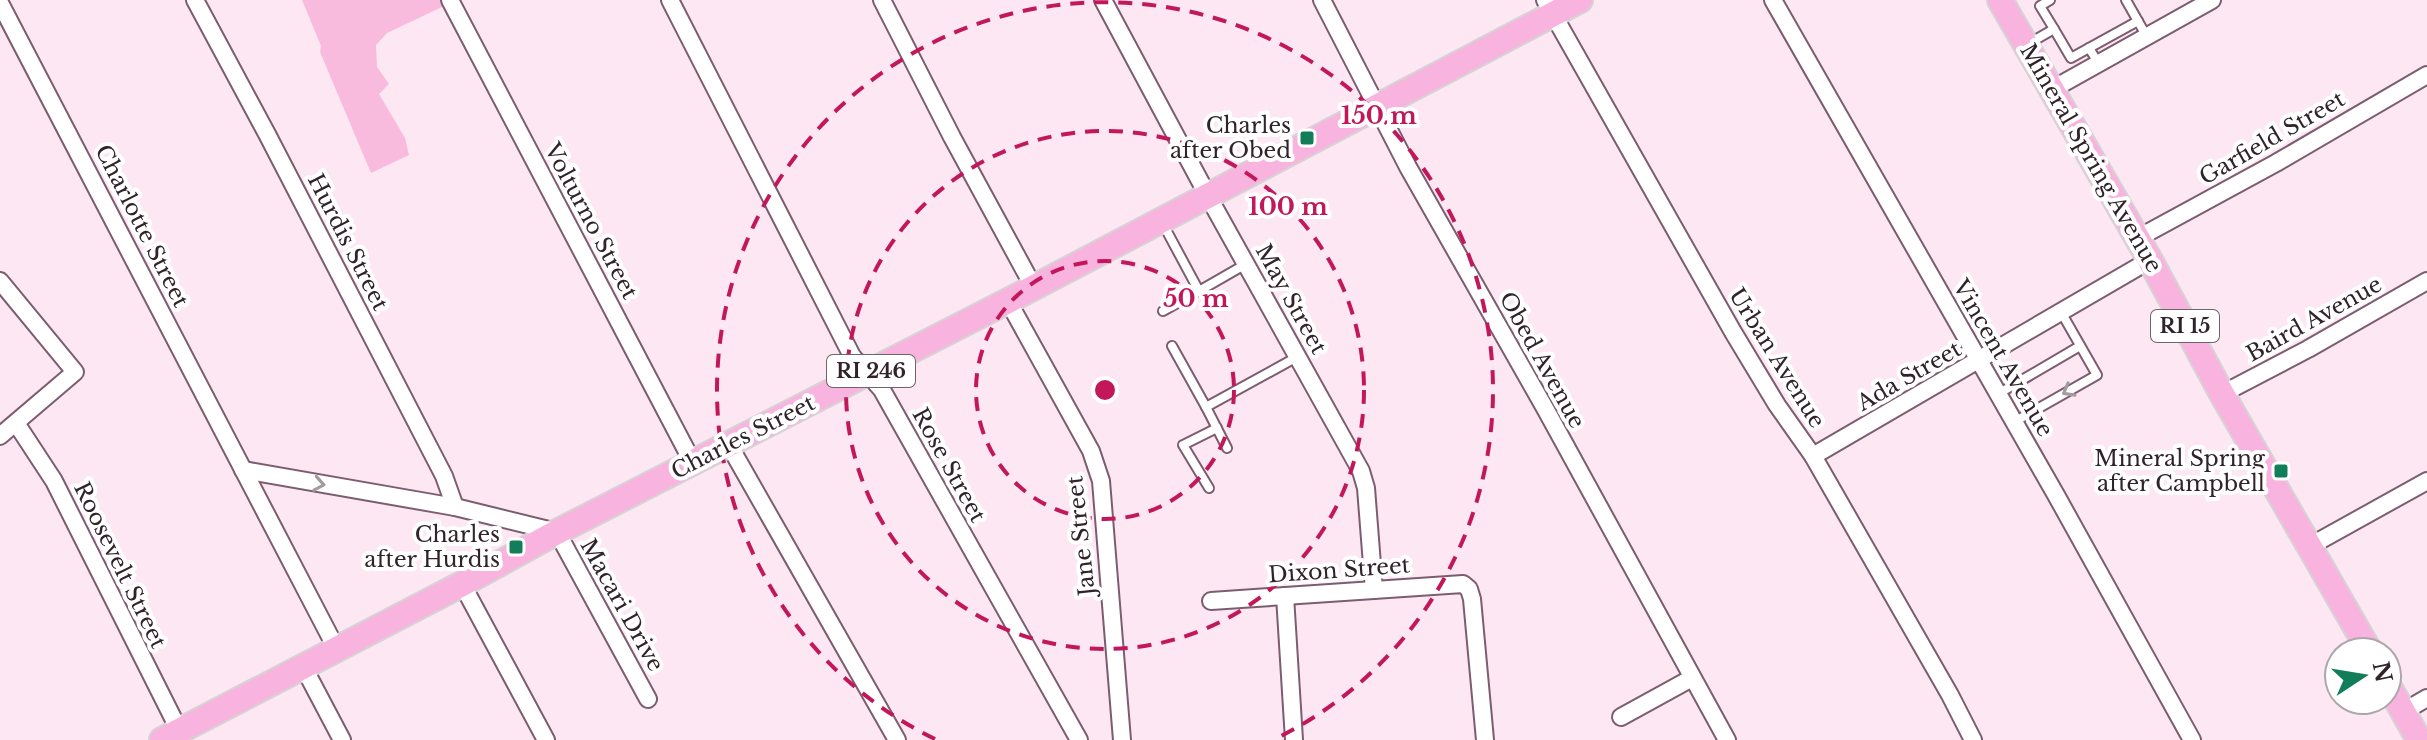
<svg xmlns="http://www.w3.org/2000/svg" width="2427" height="740" viewBox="0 0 2427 740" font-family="'Libre Baskerville',serif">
<rect width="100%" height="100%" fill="#fde7f3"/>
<!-- green -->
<path fill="#f8bbde" d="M302 0H444L446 4 442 7 387 33 376 45 377 67 389 84 379 94 405 138 409 155 371 173 320 52 321 46Z"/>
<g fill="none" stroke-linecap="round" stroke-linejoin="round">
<!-- service casing -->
<g stroke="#7c5d6f" stroke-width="12">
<g id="service">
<path d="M2050 0 2040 6 2054 29"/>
<path d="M2126 0 2147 37"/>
<path d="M2028 44 2054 29 2071 58 2089 48"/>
<path d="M2099 64 2089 48 2138 21"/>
<path d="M1163 224 1199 291 1246 264"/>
<path d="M1163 311 1199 291"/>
<path d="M1172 346 1206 407 1297 357"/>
<path d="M1998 394 2080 346"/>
<path d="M1206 407 1227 448"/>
<path d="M2014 422 2097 375 2061 312"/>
<path d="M1209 488 1183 445 1217 428"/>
</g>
</g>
<!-- minor casing -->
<g stroke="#7c5d6f" stroke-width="20">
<g id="minor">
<path d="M195 0 267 134 444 476 455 507"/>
<path d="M450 0 693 463"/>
<path d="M670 0 852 356 882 390 1079 740"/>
<path d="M882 0 952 137 1033 286"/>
<path d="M1103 0 1208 196 1361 471 1366 488 1374 590"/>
<path d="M1322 0 1408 167 1546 410 1727 740"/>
<path d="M1545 0 1733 332 1777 405 1813 456 1950 695 1973 740"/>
<path d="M1773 0 2056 495 2192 740"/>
<path d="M0 3 336 648"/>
<path d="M2051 90 2212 0"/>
<path d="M2138 238 2276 163 2427 75"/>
<path d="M0 281 75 372 0 436"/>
<path d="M1008 301 1091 451 1101 481 1122 740"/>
<path d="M2222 394 2308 349 2427 281"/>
<path d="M16 423 54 481 179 730"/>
<path d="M729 445 897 740"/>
<path d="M1813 456 2150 260"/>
<path d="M243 470 455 507 557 532 648 699"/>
<path d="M2310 546 2427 481"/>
<path d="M462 584 546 740"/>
<path d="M1285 596 1294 740"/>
<path d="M1211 601 1463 584 1469 589 1472 599 1485 740"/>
<path d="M303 666 342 740"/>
<path d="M2403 712 2427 698"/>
<path d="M1621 717 1692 678"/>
</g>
</g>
<!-- primary casing -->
<g stroke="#d6d3d4" stroke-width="28">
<g id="primary">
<path d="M2000 0 2150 260 2222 394 2370 652"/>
<path d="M2387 683 2419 740"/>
<path d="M162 740 462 584 557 532 1008 301 1580 0"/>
</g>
</g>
<!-- service -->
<use href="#service" stroke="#fff" stroke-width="8"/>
<!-- minor -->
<use href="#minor" stroke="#fff" stroke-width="16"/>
<!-- primary -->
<use href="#primary" stroke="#f8b3de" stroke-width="24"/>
</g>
<!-- one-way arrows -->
<defs><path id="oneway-chevron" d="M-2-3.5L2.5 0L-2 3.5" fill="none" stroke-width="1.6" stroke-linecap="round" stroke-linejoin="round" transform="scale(2)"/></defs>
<g stroke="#a29c9f">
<use href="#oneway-chevron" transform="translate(2068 391) rotate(151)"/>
<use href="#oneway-chevron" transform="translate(319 484) rotate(10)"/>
</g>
<!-- distance rings -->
<g fill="none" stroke="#c2185b" stroke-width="4" stroke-dasharray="14 10">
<circle cx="1105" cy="390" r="129"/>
<circle cx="1105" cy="390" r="259"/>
<path d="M935 739A388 388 0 1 1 1275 739"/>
</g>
<!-- markers -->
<g fill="#117e59" stroke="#fff" stroke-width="3">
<rect x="1299" y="130" width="16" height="16" rx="4"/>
<rect x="2273" y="463" width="16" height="16" rx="4"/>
<rect x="508" y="539" width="16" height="16" rx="4"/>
</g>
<g text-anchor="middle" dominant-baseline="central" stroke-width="8" stroke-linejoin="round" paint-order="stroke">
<!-- shield labels -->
<g fill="#fff" stroke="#6e656a" stroke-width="2">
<rect x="2151" y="310" width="68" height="32" rx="6"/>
<rect x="827" y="355" width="88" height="32" rx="6"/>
</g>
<g font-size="20" font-weight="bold" fill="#30232a">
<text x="2185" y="326">RI 15</text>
<text x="871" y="371">RI 246</text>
</g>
<!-- poi labels -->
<g font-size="22" fill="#30232a" stroke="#fff" text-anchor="end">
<text x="1291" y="125">Charles<tspan x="1291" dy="25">after Obed</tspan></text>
<text x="2265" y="458">Mineral Spring<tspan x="2265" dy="25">after Campbell</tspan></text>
<text x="500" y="534">Charles<tspan x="500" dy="25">after Hurdis</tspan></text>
</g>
<!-- street labels -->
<g font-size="22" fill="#30232a" stroke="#fff">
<text transform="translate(2272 138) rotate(-30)">Garfield Street</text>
<text transform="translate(2091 158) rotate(60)">Mineral Spring Avenue</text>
<text transform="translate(591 221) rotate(62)">Volturno Street</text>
<text transform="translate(142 226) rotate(63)">Charlotte Street</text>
<text transform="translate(348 242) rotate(63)">Hurdis Street</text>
<text transform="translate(1291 299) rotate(61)">May Street</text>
<text transform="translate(2314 319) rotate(-29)">Baird Avenue</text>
<text transform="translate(1777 358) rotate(58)">Urban Avenue</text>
<text transform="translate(2003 358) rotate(60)">Vincent Avenue</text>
<text transform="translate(1542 360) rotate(61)">Obed Avenue</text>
<text transform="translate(1909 376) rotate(-30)">Ada Street</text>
<text transform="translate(743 437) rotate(-27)">Charles Street</text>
<text transform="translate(949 465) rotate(61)">Rose Street</text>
<text transform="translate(1081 536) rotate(-96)">Jane Street</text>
<text transform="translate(120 565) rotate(64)">Roosevelt Street</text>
<text transform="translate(1339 570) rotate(-4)">Dixon Street</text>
<text transform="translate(622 605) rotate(61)">Macari Drive</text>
</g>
</g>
<circle cx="1105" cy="390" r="12" fill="#c2185b" stroke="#fff" stroke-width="4"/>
<g font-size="24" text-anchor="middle" font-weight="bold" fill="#c2185b" stroke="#fff" stroke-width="8" stroke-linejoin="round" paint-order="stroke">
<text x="1379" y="124">150 m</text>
<text x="1288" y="215">100 m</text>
<text x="1196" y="307">50 m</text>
</g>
<!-- north arrow -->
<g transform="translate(2363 676) rotate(78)"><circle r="38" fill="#ffffff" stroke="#aca7aa" stroke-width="2"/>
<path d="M0-6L14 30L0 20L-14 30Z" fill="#117e59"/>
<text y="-12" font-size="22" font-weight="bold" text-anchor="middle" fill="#30232a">N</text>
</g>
</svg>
